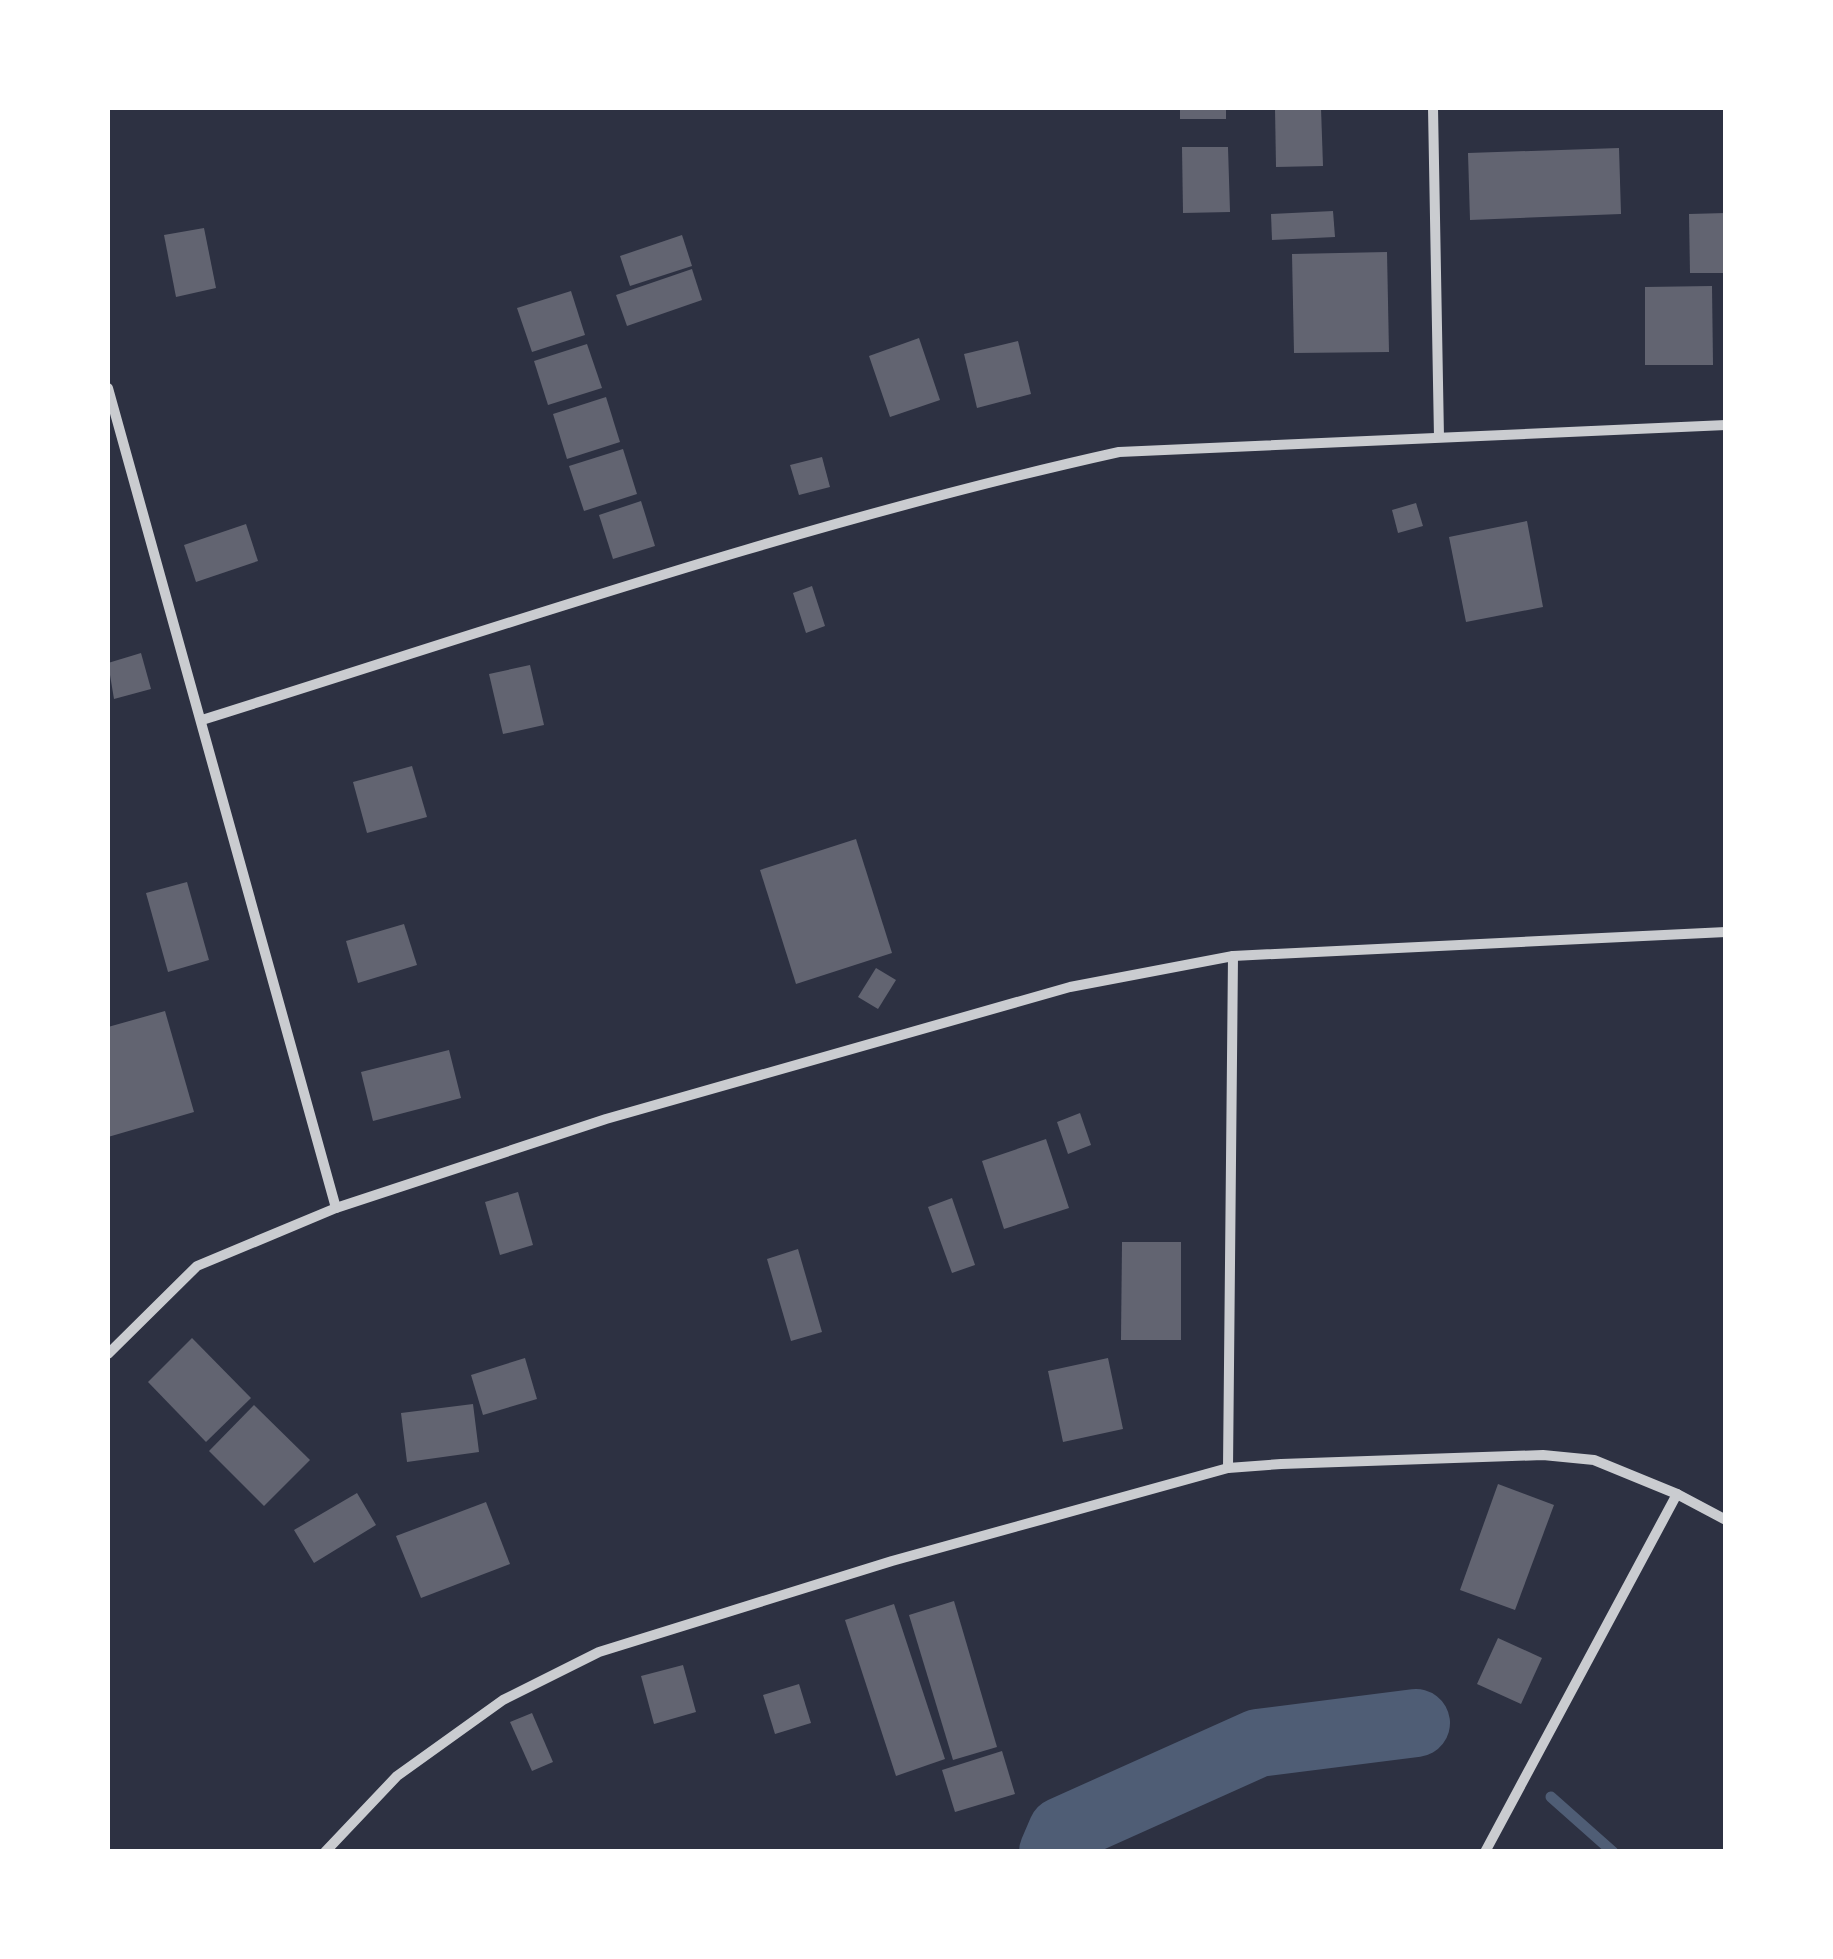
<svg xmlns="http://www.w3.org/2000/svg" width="1833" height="1959" viewBox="0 0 1833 1959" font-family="Lora,serif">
<rect width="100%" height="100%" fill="#2d3142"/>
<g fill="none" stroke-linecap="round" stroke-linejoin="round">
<!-- stream -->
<path stroke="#4f5d75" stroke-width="11" d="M1551 1797 1613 1852"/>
<!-- river -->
<path stroke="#4f5d75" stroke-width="68" d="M1053 1852 1062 1831 1258 1743 1416 1723"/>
</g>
<!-- building -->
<g fill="#626471">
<rect x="1180" y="108" width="46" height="11"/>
<path d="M1275 108H1321L1323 166 1276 167Z"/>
<path d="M1182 147H1228L1230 212 1183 213Z"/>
<path d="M1619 148 1621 214 1470 220 1468 153Z"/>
<path d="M1333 211 1335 237 1272 240 1271 214Z"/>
<path d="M1726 213V273H1690L1689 214Z"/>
<path d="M204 228 216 288 176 297 164 235Z"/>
<path d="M682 235 692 266 630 286 620 256Z"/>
<path d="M1387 252 1389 352 1294 353 1292 254Z"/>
<path d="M692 269 702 300 627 326 616 295Z"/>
<path d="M1712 286 1713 365H1645V287Z"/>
<path d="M571 291 585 335 532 352 517 308Z"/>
<path d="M919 338 940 400 890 417 869 356Z"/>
<path d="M1018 341 1031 394 977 408 964 354Z"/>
<path d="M587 344 602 388 548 405 534 361Z"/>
<path d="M606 397 620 442 567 459 553 414Z"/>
<path d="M623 449 637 494 584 511 569 466Z"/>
<path d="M822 457 830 487 799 495 790 465Z"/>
<path d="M641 501 655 546 613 559 599 515Z"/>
<path d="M1416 503 1423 526 1398 533 1392 510Z"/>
<path d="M1527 521 1543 607 1466 622 1449 537Z"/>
<path d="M246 524 258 561 196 582 184 545Z"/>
<path d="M812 586 825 626 806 633 793 593Z"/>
<path d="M141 653 151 689 114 699 108 663Z"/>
<path d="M530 665 544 725 503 734 489 674Z"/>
<path d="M412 766 427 817 367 833 353 782Z"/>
<path d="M856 839 892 953 796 984 760 870Z"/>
<path d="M187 882 209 960 168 972 146 893Z"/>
<path d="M404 924 417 965 358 983 346 941Z"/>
<path d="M876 968 896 980 878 1009 858 997Z"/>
<path d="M165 1011 194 1112 108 1137V1027Z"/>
<path d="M449 1050 461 1098 373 1121 361 1072Z"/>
<path d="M1080 1113 1091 1145 1068 1154 1057 1122Z"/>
<path d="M1046 1139 1069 1208 1004 1229 982 1161Z"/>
<path d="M518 1192 533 1245 500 1255 485 1202Z"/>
<path d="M952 1198 975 1265 952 1273 928 1207Z"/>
<path d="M1122 1242H1181V1340H1121Z"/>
<path d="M798 1249 822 1332 791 1341 767 1259Z"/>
<path d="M192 1338 251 1398 206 1442 148 1382Z"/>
<path d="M525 1358 537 1399 483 1415 471 1375Z"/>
<path d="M1108 1358 1123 1429 1063 1442 1048 1371Z"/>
<path d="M473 1404 479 1452 407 1462 401 1413Z"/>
<path d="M254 1405 310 1460 264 1506 209 1451Z"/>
<path d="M1498 1484 1554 1505 1515 1610 1460 1590Z"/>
<path d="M357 1493 376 1525 314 1563 294 1530Z"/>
<path d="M486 1502 510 1564 421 1598 396 1536Z"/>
<path d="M954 1601 997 1747 953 1760 909 1615Z"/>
<path d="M894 1604 945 1759 896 1776 845 1620Z"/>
<path d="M1498 1638 1542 1658 1521 1704 1477 1684Z"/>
<path d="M683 1665 696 1712 654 1724 641 1676Z"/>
<path d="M799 1684 811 1723 775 1734 763 1695Z"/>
<path d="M532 1713 553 1762 532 1771 510 1722Z"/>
<path d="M1002 1751 1015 1794 955 1812 942 1770Z"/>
</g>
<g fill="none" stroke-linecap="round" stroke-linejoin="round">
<!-- minor -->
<g stroke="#caccd0" stroke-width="10">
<path d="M1433 108 1439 437"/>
<path d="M108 388 336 1208"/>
<path d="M202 720C505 625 808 521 1119 452L1726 425"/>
<path d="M108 1354 197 1266 336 1208 606 1119 1070 987 1233 956 1726 932"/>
<path d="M1228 1468 1233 956"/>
<path d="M325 1852 397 1776 503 1700 599 1652 892 1561 1228 1468 1281 1464 1543 1455 1594 1460 1677 1494 1726 1520"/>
<path d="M1485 1852 1677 1494"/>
</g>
</g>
<!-- border -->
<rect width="1833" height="1959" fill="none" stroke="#ffffff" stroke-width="220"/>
</svg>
